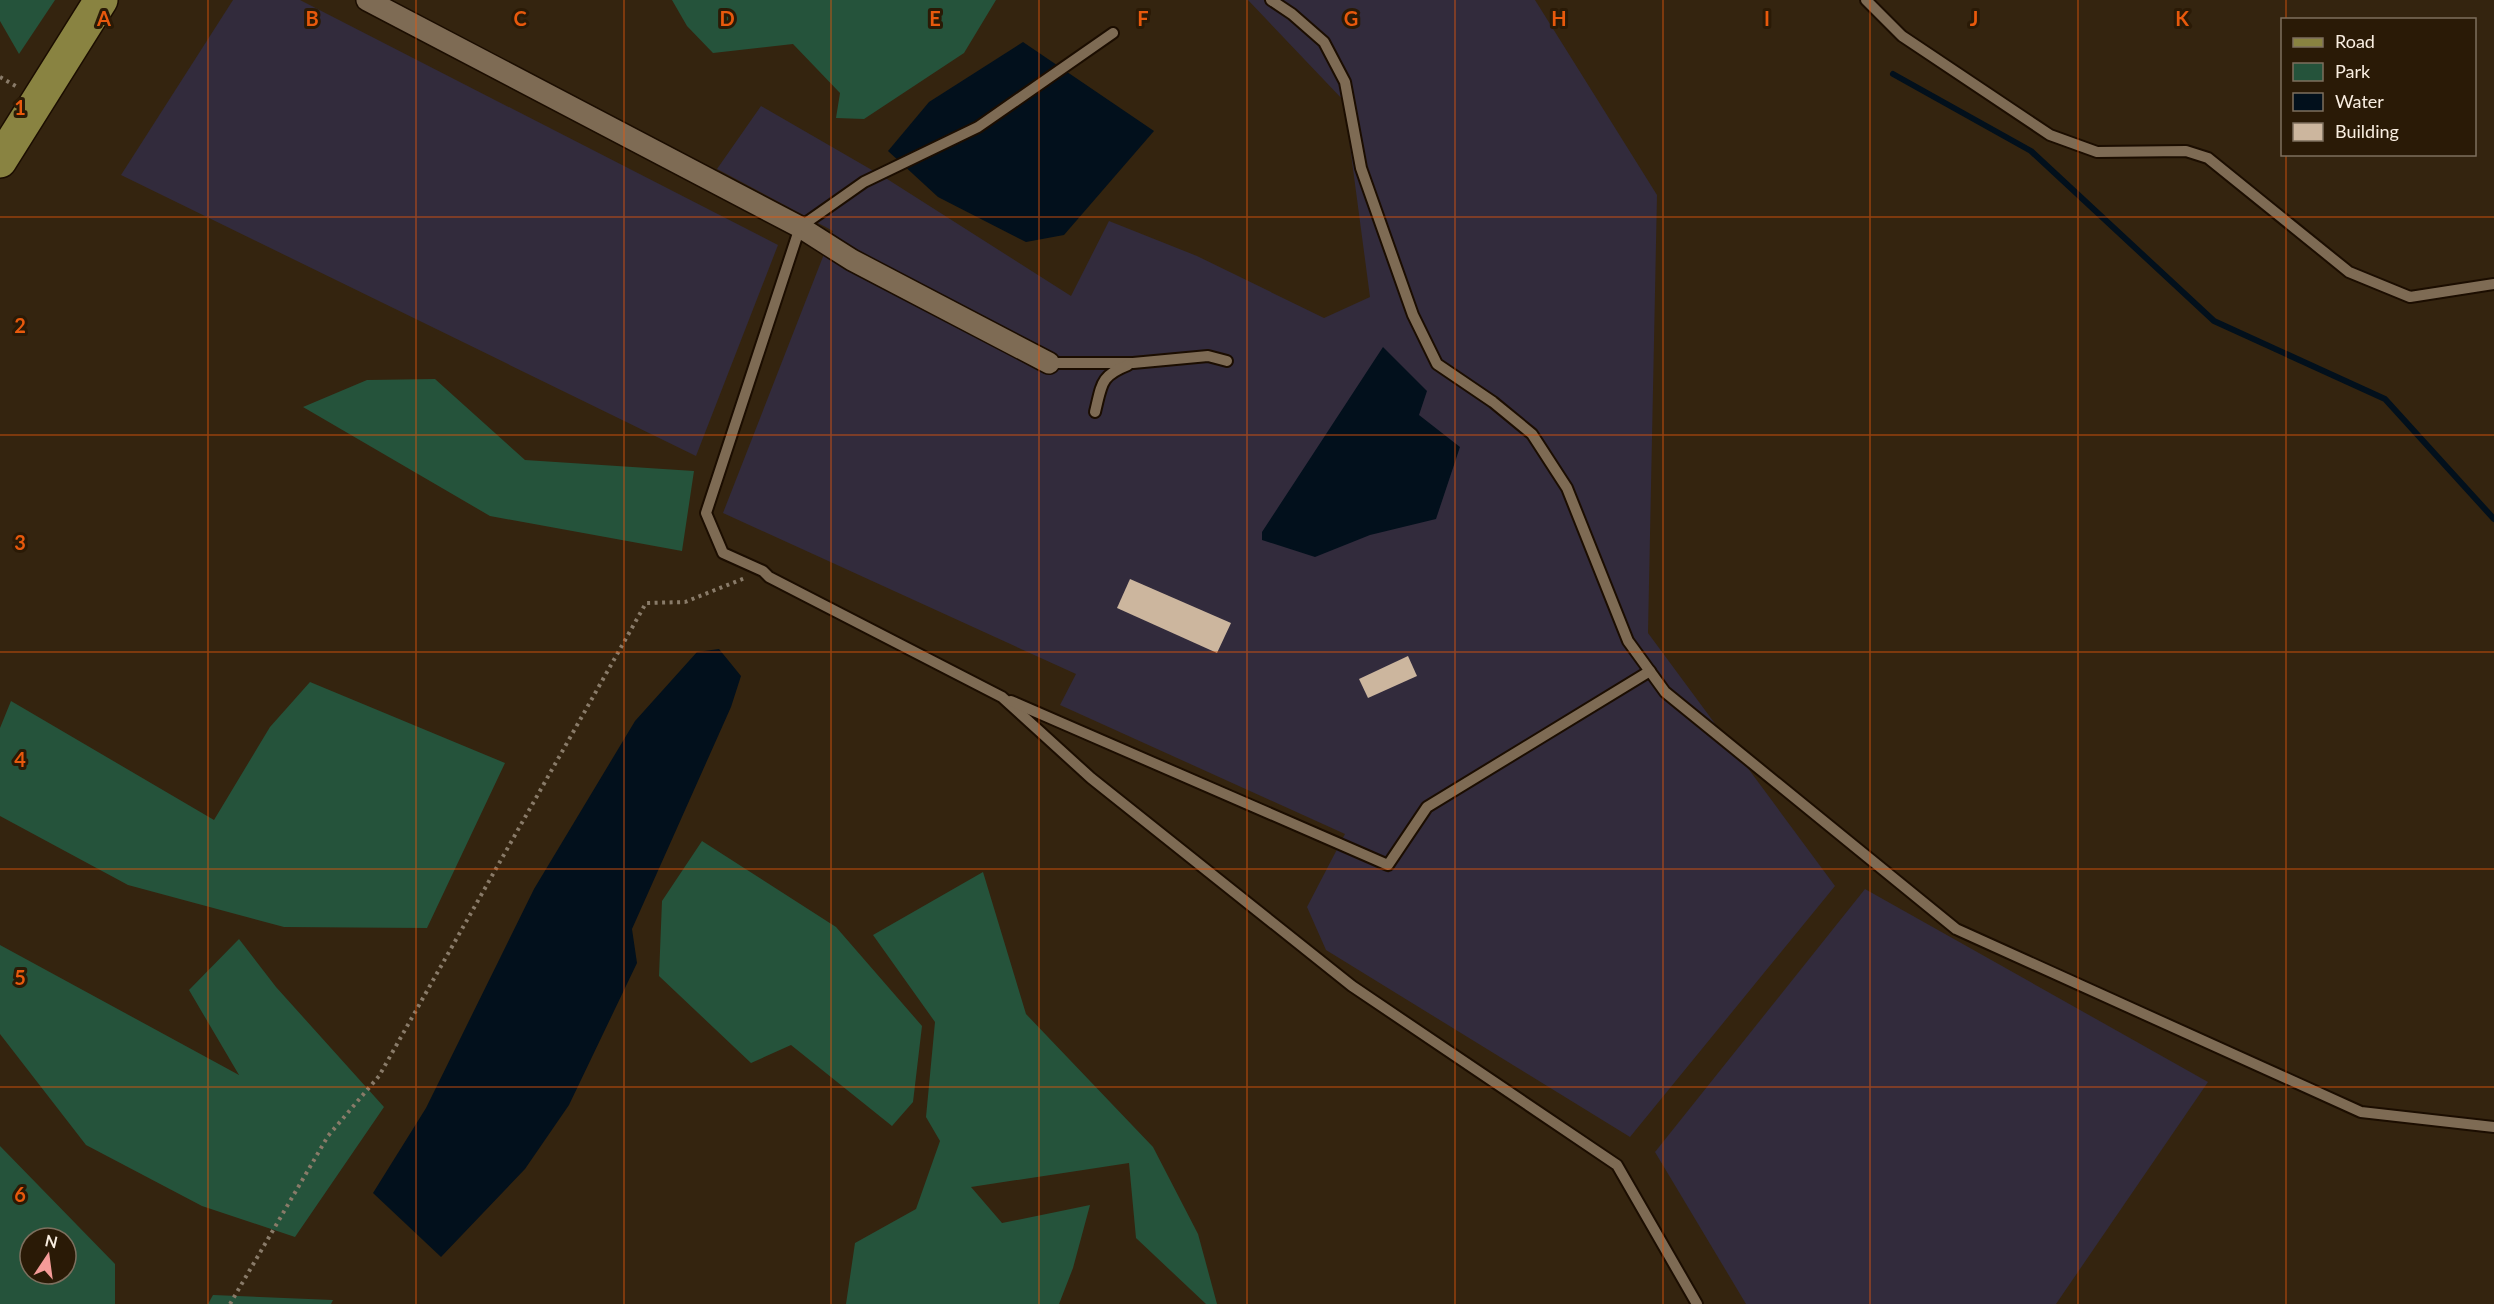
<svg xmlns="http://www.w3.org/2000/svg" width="2494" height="1304" viewBox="0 0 2494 1304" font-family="Lato,sans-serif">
<rect width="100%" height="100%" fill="#34240f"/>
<!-- industrial -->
<g fill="#322b3c">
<path d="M233 0H300L778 245 696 456 121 175Z"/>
<path d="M1248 0H1535L1657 195 1648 633 1835 886 1630 1137 1326 950 1307 907 1345 834 1060 705 1076 674 723 513 833 231 717 169 761 106 884 177 1071 296 1109 221 1197 256 1324 318 1370 297 1344 101Z"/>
<path d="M1865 889 2208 1082 2056 1304H1746L1655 1152Z"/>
</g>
<!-- green -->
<g fill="#25533b" fill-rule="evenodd">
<path d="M0 0H55L19 54 0 21Z"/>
<path d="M672 0H996L964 53 864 119 836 118 840 93 793 44 713 53 687 26Z"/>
<path d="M435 379 525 460 694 471 682 551 490 516 303 407 367 380Z"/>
<path d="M310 682 505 763 427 928 284 927 128 885 0 816V728L11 701 214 820 270 727Z"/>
<path d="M702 841 836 927 922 1026 913 1102 892 1126 791 1045 751 1063 659 976 662 901Z"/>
<path d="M983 872 1026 1014 1153 1147 1198 1234 1217 1304H1206L1136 1238 1129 1163 971 1187 1002 1223 1090 1205 1073 1268 1059 1304H846L855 1243 916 1209 940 1141 926 1117 935 1022 873 935Z"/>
<path d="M239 939 276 987 384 1107 295 1237 202 1206 86 1145 0 1034V945L239 1075 189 990Z"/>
<path d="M0 1146 115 1264V1304H0ZM30 1238H66V1274H30Z"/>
<path d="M213 1295 333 1300 331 1304H208Z"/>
</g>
<!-- water -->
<g fill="#02101c">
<path d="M1023 42 1154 131 1064 235 1026 242 938 197 888 151 929 102Z"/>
<path d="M1383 347 1427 391 1419 415 1460 447 1436 519 1370 535 1315 557 1262 540V532Z"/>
<path d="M719 649 741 676 731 707 632 929 637 963 569 1105 525 1169 441 1257 373 1193 426 1108 534 889 635 721 697 652Z"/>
</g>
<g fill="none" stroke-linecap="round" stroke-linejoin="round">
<!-- stream -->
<path stroke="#02101c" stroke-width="6" d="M1893 74 2031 151 2214 321 2385 399 2494 519"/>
</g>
<!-- building -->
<g fill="#ccb69e">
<path d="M1130 579 1231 623 1217 653 1117 608Z"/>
<path d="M1408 656 1417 676 1368 698 1359 679Z"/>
</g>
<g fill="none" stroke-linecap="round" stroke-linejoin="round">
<!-- lane casing -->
<g stroke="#1b0d00" stroke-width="14">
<g id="lane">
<path d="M1271 0 1292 14 1324 42 1345 82 1361 168 1413 315 1437 364 1493 402 1532 434 1567 488 1628 641 1665 692 1956 929 2361 1112 2494 1127"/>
<path d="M1866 0 1902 36 2050 135 2097 152 2186 151 2208 158 2349 272 2410 297 2494 284"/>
<path d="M1113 33 978 127 864 182 800 227 706 513 723 553 763 571 769 577 1002 697 1091 778 1352 986 1617 1165 1697 1304"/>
<path d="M1049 363H1133L1208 356 1227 361"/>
<path d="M1095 412C1102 384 1100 376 1128 365"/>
<path d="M1011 701 1388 865 1427 807 1650 671"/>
</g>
</g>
<!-- street casing -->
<g stroke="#1b0d00" stroke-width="24">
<path id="street" d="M367 0 800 227 852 260 1049 363"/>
</g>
<!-- primary casing -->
<g stroke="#1b0d00" stroke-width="36">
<path id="primary" d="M0 161 101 0"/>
</g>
<!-- path -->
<g stroke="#897b69" stroke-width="4" stroke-dasharray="3 4.5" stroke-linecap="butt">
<path d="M0 77 19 88"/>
<path d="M230 1304 328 1136 379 1076 646 603 685 602 745 578"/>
</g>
<!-- lane -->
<use href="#lane" stroke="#7e6b54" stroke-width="10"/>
<!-- street -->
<use href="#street" stroke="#7e6b54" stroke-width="21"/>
<!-- primary -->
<use href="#primary" stroke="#898341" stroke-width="33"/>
</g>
<!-- grid -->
<path fill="none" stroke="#e8590c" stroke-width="1.5" stroke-opacity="0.55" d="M208 0V1304M416 0V1304M624 0V1304M831 0V1304M1039 0V1304M1247 0V1304M1455 0V1304M1663 0V1304M1870 0V1304M2078 0V1304M2286 0V20M2286 154V1304M0 217H2494M0 435H2494M0 652H2494M0 869H2494M0 1087H2494"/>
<g font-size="20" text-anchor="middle" font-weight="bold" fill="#e8590c" stroke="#2a1a06" stroke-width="6" stroke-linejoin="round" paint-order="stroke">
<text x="104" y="26">A</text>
<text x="312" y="26">B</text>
<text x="520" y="26">C</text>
<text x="727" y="26">D</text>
<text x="935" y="26">E</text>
<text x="1143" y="26">F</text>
<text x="1351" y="26">G</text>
<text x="1559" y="26">H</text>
<text x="1767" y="26">I</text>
<text x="1974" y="26">J</text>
<text x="2182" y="26">K</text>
<text x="20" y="115">1</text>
<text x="20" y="333">2</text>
<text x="20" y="550">3</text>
<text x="20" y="767">4</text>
<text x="20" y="985">5</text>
<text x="20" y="1202">6</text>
</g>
<!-- legend -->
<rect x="2281" y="18" width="195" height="138" fill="#2a1a06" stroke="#7d6f5e" stroke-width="1.5"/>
<rect x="2293" y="38" width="30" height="9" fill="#898341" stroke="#7d6f5e" stroke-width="1.5"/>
<text x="2335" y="48" font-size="18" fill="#f9eee1">Road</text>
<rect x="2293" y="63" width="30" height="18" fill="#25533b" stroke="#7d6f5e" stroke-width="1.5"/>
<text x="2335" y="78" font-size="18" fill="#f9eee1">Park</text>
<rect x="2293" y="93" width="30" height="18" fill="#02101c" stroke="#7d6f5e" stroke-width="1.5"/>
<text x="2335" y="108" font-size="18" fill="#f9eee1">Water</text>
<rect x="2293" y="123" width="30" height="18" fill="#ccb69e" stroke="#7d6f5e" stroke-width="1.5"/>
<text x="2335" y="138" font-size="18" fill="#f9eee1">Building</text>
<!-- north arrow -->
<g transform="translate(48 1256) rotate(13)"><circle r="28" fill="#2a1a06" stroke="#7d6f5e" stroke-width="1.5"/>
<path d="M0-4.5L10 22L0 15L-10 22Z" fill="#f59b98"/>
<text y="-9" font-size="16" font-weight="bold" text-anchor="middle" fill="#f9eee1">N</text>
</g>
</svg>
